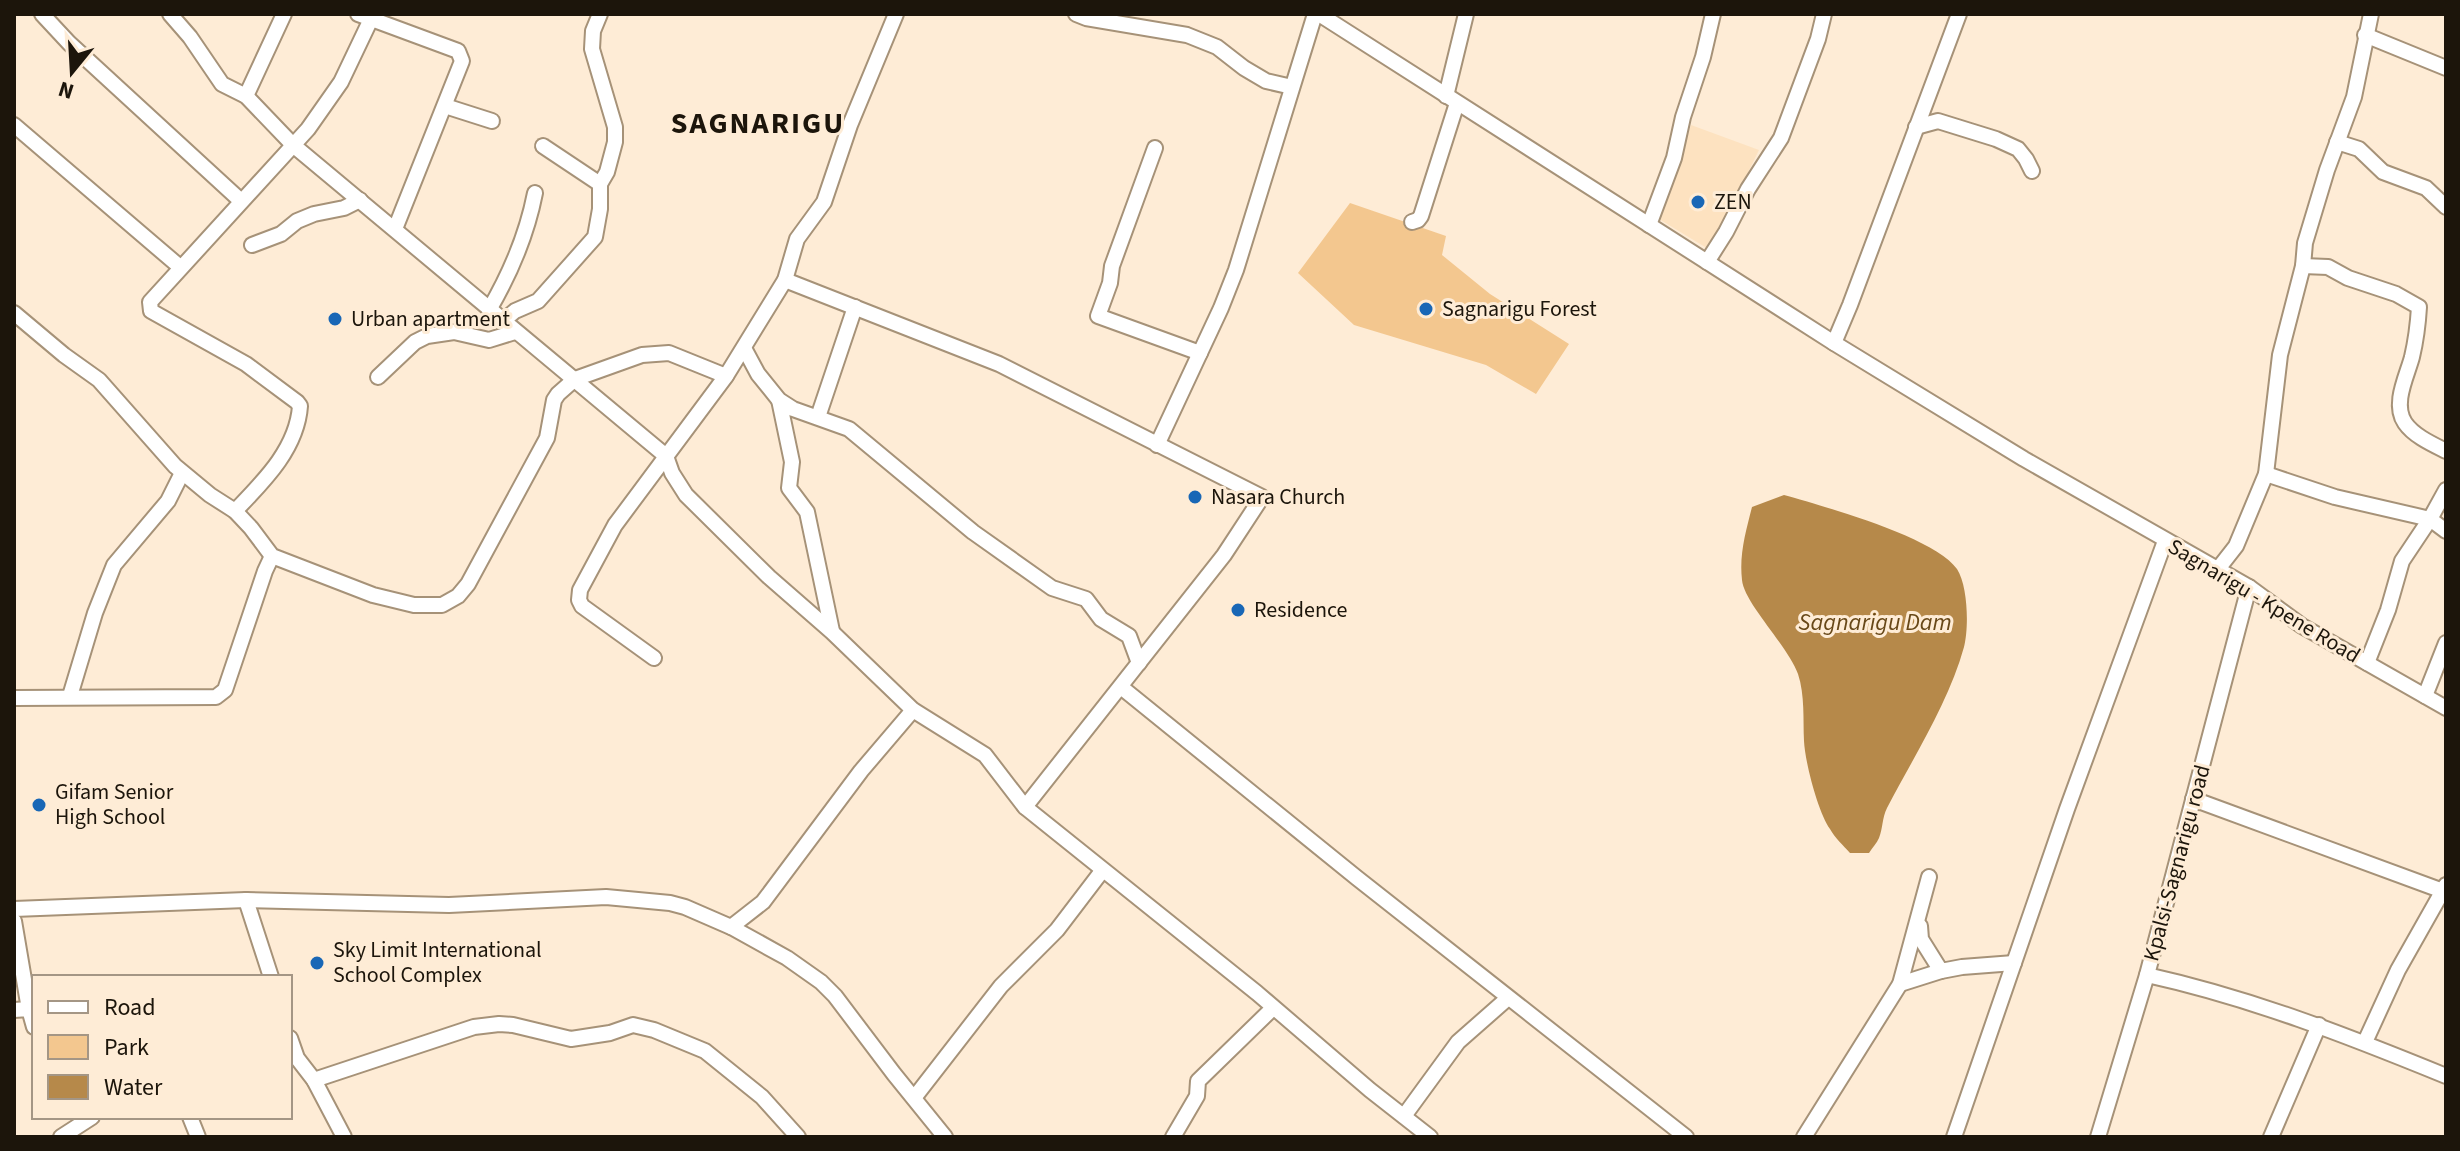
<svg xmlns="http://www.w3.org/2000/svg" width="2460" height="1151" viewBox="0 0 2460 1151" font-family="'Source Sans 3',sans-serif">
<rect width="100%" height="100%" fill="#feecd6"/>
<!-- built -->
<path fill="#fde2c0" d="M1691 125 1759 150 1710 250 1659 219Z"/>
<!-- green -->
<path fill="#f3c78f" d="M1350 203 1446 236 1442 255 1490 294 1569 344 1536 394 1486 365 1354 325 1298 273Z"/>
<!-- water -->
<path fill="#b6894a" d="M1784 495C1823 506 1935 537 1957 569 1968 586 1969 628 1964 647 1949 702 1913 758 1887 808 1882 818 1883 828 1879 838 1877 843 1872 848 1869 853H1850C1843 845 1835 838 1830 829 1818 812 1805 762 1804 741 1803 720 1805 695 1798 674 1788 646 1744 603 1742 580 1739 554 1746 531 1752 507Z"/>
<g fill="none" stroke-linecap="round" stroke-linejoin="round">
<!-- minor casing -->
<g stroke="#a69278" stroke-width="18">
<g id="minor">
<path d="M42 14 69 43 241 201"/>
<path d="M170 14 190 37 222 84 246 96 293 145 666 456 672 473 686 495 769 577 832 632 913 710 985 755 1025 807 1257 993 1370 1090 1430 1137"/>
<path d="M358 14 458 51 462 61 395 229"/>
<path d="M1076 14 1086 18 1187 35 1217 47 1244 68 1266 81 1292 87"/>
<path d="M1319 14 1834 343 2024 459 2249 587 2302 626 2446 708"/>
<path d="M2365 35 2446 68"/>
<path d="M246 96 284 14"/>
<path d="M1446 96 1466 14"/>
<path d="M445 106 492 121"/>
<path d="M14 125 180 267"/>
<path d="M1916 127 1938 121 1996 139 2018 149 2026 159 2032 171"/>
<path d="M2337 142 2359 149 2383 172 2426 188 2446 207"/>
<path d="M543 146 600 184"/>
<path d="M1155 148 1112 266 1110 283 1098 316 1200 353"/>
<path d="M1412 222 1418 220 1421 216 1457 103"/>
<path d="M1649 225 1674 158 1683 117 1703 57 1713 14"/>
<path d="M252 245 281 234 297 221 314 214 344 208 360 200"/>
<path d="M1707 262 1726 232 1748 189 1781 138 1818 39 1824 14"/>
<path d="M2303 266 2328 267 2348 278 2396 294 2419 307C2418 324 2416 340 2412 357 2407 376 2392 404 2405 423 2414 436 2432 444 2446 451"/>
<path d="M785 280 999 364 1262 497 1224 555 1025 807"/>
<path d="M489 310C510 274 527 234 535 193"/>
<path d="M14 313 64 355 99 380 175 466 210 495 235 511 251 528 272 556 373 595 414 605H442L458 596 468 584 547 438 554 400 558 394 575 379 642 355 669 353 726 376"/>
<path d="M502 322 515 311 538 301 595 237 600 209V184L607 172 615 142V127L592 49 593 31 600 14"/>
<path d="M1834 343 1850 305 1959 14"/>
<path d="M744 348 758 374 779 400 793 409 849 429 973 532 1052 588 1086 599 1101 619 1129 636 1139 663"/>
<path d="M378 377 415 342 427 336 454 332 489 340 515 332"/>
<path d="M779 400 792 462 789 488 807 512 832 631"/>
<path d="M818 417 855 307"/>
<path d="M1157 445 1221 308 1236 270 1315 14"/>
<path d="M2266 474 2335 497 2430 519 2446 531"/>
<path d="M235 511C263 482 297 449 300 406L297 402 246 364 151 311 150 302 308 129 341 82 371 19"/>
<path d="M2218 569 2236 546 2266 474 2280 355 2303 266 2305 243 2327 170 2354 97 2371 14"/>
<path d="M654 658 582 606 579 600 580 590 615 525 726 376 785 280 797 239 824 202 850 125 896 14"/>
<path d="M2367 663 2388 610 2402 561 2430 519 2446 490"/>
<path d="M1121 687 1357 878 1686 1137"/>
<path d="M70 696 95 613 114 565 168 501 182 473"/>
<path d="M2425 696 2446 643"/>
<path d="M14 698 216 697 225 690 265 571 272 556"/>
<path d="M2193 799 2443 891"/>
<path d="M246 900 271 977"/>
<path d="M14 909 246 900 449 905 606 897 670 903 685 907 731 927 763 902 861 771 913 710"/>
<path d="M14 921 29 1009"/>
<path d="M1920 926 1921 939 1941 971 1962 967 2014 963"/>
<path d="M731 927 787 958 821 982 835 996 894 1074 945 1137"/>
<path d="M2147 975C2251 998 2348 1036 2446 1076"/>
<path d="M1900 984 1941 971"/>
<path d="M14 1010 29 1009 34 1027"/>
<path d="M290 1038 297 1058 314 1080 344 1137"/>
<path d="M2365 1042 2398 970 2446 885"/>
<path d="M314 1080 474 1027 499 1024 513 1025 571 1039 610 1033 633 1025 654 1030 705 1051 762 1097 798 1137"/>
<path d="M914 1098 1001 986 1057 930 1102 871"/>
<path d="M1404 1116 1458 1042 1508 998"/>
<path d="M190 1117 198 1137"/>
<path d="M61 1137 92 1117"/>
<path d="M1173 1137 1197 1096 1198 1081 1273 1008"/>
<path d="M1804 1137 1900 984 1929 877"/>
<path d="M1954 1137 2067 809 2165 541"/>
<path d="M2098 1137 2147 975 2249 587"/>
<path d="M2271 1137 2319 1025"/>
</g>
</g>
<!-- minor -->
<use href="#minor" stroke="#fff" stroke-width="14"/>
</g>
<!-- markers -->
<g fill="#1967b6" stroke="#feecd6" stroke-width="3">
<circle cx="1698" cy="202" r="8"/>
<circle cx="1426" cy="309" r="8"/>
<circle cx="335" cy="319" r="8"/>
<circle cx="1195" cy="497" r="8"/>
<circle cx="1238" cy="610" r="8"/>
<circle cx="39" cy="805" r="8"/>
<circle cx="317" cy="963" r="8"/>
</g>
<g text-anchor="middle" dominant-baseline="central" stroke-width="6" stroke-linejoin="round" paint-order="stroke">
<!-- poi labels -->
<g font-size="22" fill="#1c150b" stroke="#feecd6" text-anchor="start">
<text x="1714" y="202">ZEN</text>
<text x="1442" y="309">Sagnarigu Forest</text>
<text x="351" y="319">Urban apartment</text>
<text x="1211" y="497">Nasara Church</text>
<text x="1254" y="610">Residence</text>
<text x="55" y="792">Gifam Senior<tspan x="55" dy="25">High School</tspan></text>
<text x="333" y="950">Sky Limit International<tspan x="333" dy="25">School Complex</tspan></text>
</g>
<!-- street labels -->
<g font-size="22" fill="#1c150b" stroke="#feecd6">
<text transform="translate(2264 601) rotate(31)">Sagnarigu - Kpene Road</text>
<text transform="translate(2177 863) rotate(-75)">Kpalsi-Sagnarigu road</text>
</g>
<!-- water labels -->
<g font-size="24" font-style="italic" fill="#684818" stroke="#feecd6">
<text x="1875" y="622">Sagnarigu Dam</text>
</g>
<!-- district labels -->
<g font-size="30" font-weight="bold" letter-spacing="2" fill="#1c150b" stroke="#feecd6">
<text x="758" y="123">SAGNARIGU</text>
</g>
</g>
<!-- border -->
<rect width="2460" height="1151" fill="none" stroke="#1c150b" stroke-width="32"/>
<!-- legend -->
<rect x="32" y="975" width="260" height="144" fill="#feecd6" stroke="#a49685" stroke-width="2"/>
<rect x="48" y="1001" width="40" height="12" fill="#ffffff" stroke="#a49685" stroke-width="2"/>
<text x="104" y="1015" font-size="24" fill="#1c150b">Road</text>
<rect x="48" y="1035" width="40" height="24" fill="#f3c78f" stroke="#a49685" stroke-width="2"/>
<text x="104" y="1055" font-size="24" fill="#1c150b">Park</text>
<rect x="48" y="1075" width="40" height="24" fill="#b6894a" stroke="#a49685" stroke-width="2"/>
<text x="104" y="1095" font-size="24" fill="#1c150b">Water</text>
<!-- north arrow -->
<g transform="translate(72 72) rotate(198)" stroke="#feecd6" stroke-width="6" paint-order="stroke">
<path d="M0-6L14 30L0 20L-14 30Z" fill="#1c150b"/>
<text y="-12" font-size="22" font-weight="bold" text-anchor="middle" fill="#1c150b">N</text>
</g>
</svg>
